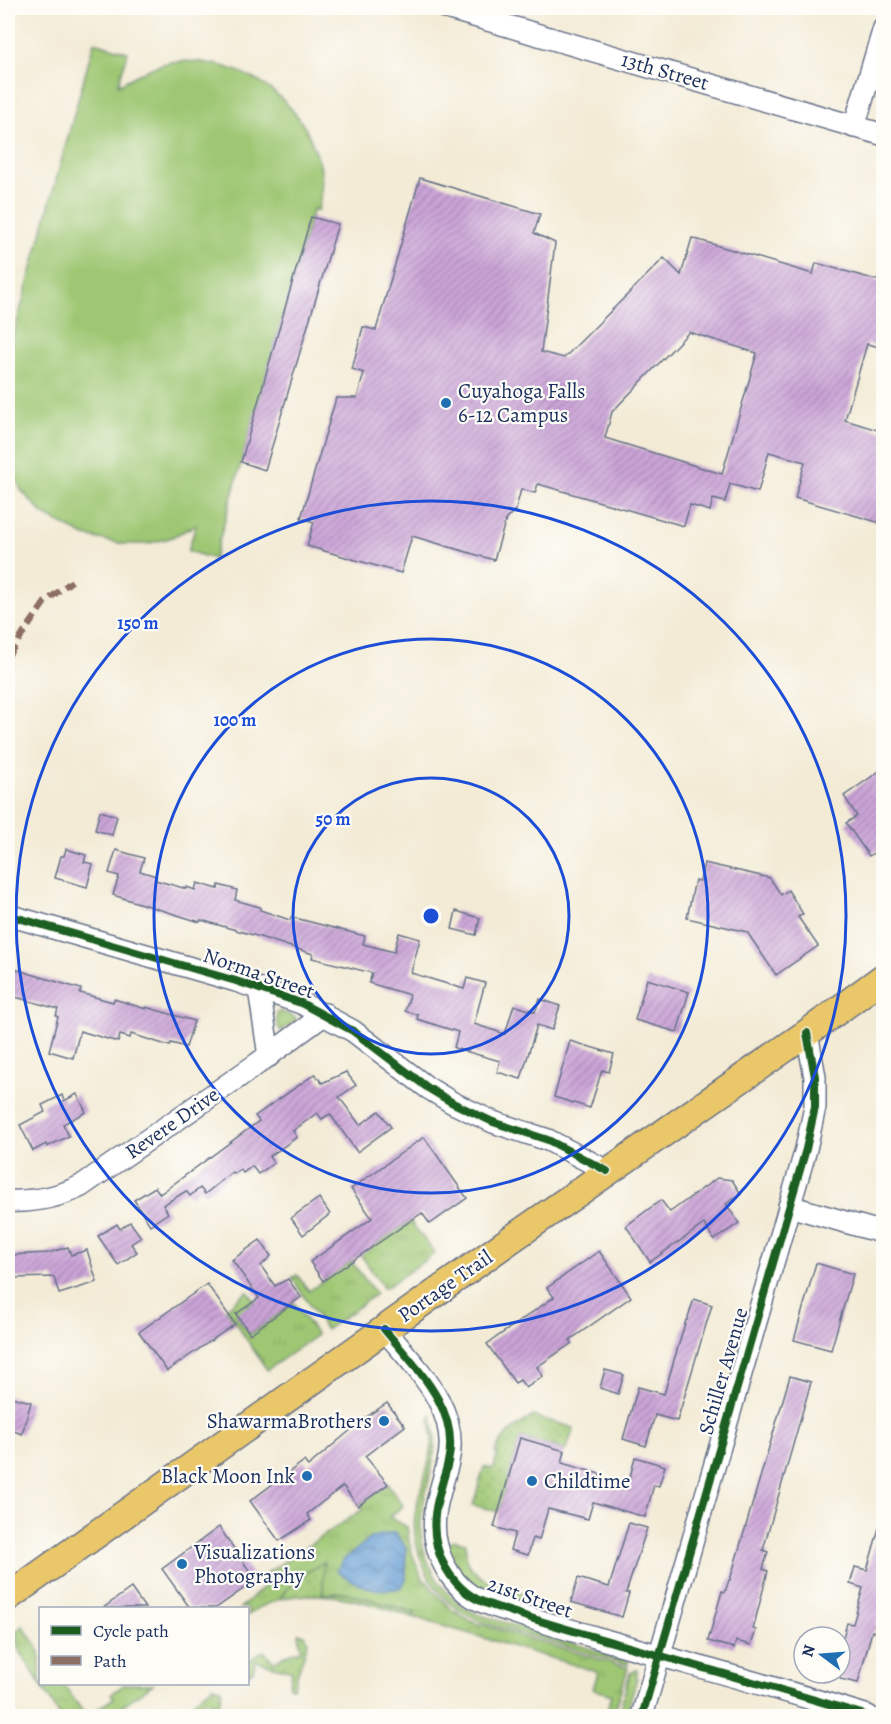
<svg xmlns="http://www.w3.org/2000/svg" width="891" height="1724" viewBox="0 0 891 1724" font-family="Alegreya,serif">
<defs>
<pattern id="grass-tufts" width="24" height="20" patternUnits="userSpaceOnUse" patternTransform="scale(1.5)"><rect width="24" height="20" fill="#9fc773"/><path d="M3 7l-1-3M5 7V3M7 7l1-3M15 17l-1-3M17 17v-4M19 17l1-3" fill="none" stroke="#88ab66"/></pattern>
<pattern id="park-dots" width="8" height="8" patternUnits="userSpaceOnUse" patternTransform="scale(1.5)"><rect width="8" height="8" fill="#9fc773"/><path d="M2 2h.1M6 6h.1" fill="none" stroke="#88ab66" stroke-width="1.8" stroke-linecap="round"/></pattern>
<pattern id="water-waves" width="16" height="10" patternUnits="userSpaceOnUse" patternTransform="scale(1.5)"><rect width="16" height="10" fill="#669ed4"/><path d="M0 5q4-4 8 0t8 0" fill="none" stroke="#5381af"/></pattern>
<pattern id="building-hatch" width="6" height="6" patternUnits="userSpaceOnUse" patternTransform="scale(1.5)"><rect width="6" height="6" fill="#cba4d7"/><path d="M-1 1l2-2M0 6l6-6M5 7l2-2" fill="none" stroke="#a486b2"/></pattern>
</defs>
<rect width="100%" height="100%" fill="#fdfcf7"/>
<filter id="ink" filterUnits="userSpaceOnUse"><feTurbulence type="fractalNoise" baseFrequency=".0167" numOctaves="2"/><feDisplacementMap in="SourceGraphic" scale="12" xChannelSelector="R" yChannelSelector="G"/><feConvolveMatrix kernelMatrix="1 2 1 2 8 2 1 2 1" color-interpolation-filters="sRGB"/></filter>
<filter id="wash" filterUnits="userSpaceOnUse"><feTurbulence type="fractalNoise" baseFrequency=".008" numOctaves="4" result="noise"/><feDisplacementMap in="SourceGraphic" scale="24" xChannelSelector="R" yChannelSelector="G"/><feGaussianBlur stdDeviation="1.35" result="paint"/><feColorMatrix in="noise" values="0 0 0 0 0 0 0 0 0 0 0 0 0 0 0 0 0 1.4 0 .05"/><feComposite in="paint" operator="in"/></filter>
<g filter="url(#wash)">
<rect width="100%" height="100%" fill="#f3ebd6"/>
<!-- grass -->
<g fill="url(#grass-tufts)" stroke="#5d7b68" stroke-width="1.5">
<path d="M280 1011 296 1018 295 1022 281 1031C277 1028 276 1018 277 1012Z"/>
<path d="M410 1221 435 1253 384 1289 348 1236 353 1232 366 1251Z"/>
<path d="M351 1261 376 1294 326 1330 292 1278 297 1275 309 1291Z"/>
<path d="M247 1291 255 1301 236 1315 250 1334 294 1303 317 1335 267 1370 226 1309Z"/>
<path d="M431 1415C449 1472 398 1511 434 1574 444 1592 458 1605 477 1614L628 1660V1665C595 1655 561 1645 527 1635 503 1628 475 1623 455 1607 428 1588 411 1546 415 1514 419 1483 440 1451 429 1420Z"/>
<path d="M388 1484 403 1506 389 1517 407 1527C409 1547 414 1564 425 1582L427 1581 433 1590 451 1609 470 1621 628 1668 613 1716H605L612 1695 593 1689 598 1672 413 1617 415 1612 346 1593 323 1594V1563C307 1572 289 1582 280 1599L258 1608 248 1615V1608H240L265 1586 261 1577 363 1509 361 1504Z"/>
<path d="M454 1540 466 1543C462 1578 495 1584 521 1592L524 1594 519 1604C482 1592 458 1584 446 1544Z"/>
<path d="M23 1626 40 1652V1684H63L86 1716 114 1698 111 1694 125 1684H153L108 1716H60L18 1648 16 1640 17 1630Z"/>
<path d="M637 1670V1678L626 1716H618L630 1673Z"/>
</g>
<!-- park -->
<g fill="url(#park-dots)" stroke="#5d7b68" stroke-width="1.5">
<path d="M533 1416 574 1428 566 1450 520 1438 499 1512 473 1505 484 1467 493 1469 498 1454 495 1453C501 1435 518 1426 533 1416Z"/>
<path d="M324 1562 323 1594 346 1593 415 1613 413 1617C369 1604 327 1587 280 1599 289 1582 308 1572 324 1562Z"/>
<path d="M299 1633 305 1635 308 1642 293 1688 289 1686 292 1671 256 1661 253 1671 248 1674V1662L261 1652H265L274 1662 283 1656 301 1650Z"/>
<path d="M213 1686 221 1688 222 1690 219 1704 204 1700 199 1713 194 1712 191 1708 194 1701Z"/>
</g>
<!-- pitch -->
<path fill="#9fc773" stroke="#5d7b68" stroke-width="1.5" d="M94 42 128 52 118 85C136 76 152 65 172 62 232 55 295 92 314 148 317 155 320 163 321 170 323 184 321 197 318 211L313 209 214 559 188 551 196 525 170 538 146 544H123L85 536 44 515 21 490 8 462V355Z"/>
<!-- water -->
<path fill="url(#water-waves)" stroke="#406699" stroke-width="1.5" d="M395 1532 406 1547V1580L401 1588C374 1593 359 1587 337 1571L342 1561 372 1537Z"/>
<g id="blocks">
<!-- building -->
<g fill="url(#building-hatch)" fill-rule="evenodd">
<path d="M420 178 540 214 534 233 555 243 541 352 564 358 664 258 681 275 692 238 813 274 816 263 884 282V348L867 344 845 420 884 432V524L795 498 805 462 769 452 758 492 730 484 725 502 713 499 710 511 690 505 684 526 538 484 535 493 521 489 516 509 506 519 494 560 412 536 401 573 307 546 314 522 301 518 336 398H357L364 373 352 369 363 327 376 330ZM689 332 757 353 722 474 605 438 612 412Z"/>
<path d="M311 217 338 224 265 470 241 462Z"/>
<path d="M884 768V846L869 856 846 823 857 816 844 796Z"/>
<path d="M100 811 117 816 112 835 95 830Z"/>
<path d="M66 849 86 855 84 862 93 864 87 887 55 878 61 856H64Z"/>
<path d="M116 850 144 858 140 871 156 876 155 880 187 889V887L195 890 197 883 218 889 219 885 237 890 235 900 260 907V910L290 920 291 917 365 936 363 944 394 952 399 933 420 939 411 973 464 989 467 978 485 983 474 1024 505 1034 514 1005 535 1012 540 999 560 1006 552 1030 537 1025 521 1079 497 1072 500 1061 454 1048 458 1032 417 1019 418 1015 405 1011 410 995 369 983 372 973 312 958 313 954 260 937 201 920 200 922 113 895 119 876 109 873Z"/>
<path d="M704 863 770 878 781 895 788 890 803 914 798 917 818 946 776 975 747 932 687 918 695 880 700 881Z"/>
<path d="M456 911 480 918 476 935 452 929Z"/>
<path d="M8 967 81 989 80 993 113 1002 114 999 146 1009V1007L194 1021 186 1047 171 1043 170 1046 131 1034 130 1038 120 1035 118 1042 80 1031 73 1058 49 1051 58 1017 56 1016 58 1009 8 995Z"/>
<path d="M647 979 689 992 677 1032 635 1020Z"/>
<path d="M570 1041 614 1054 609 1072 602 1070 590 1108 554 1097Z"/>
<path d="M346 1072 356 1085 339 1097 360 1125 379 1111 391 1127 357 1152 330 1114 322 1119 317 1113 293 1131 297 1137 269 1157 274 1163 258 1174 252 1166 243 1173 241 1169 234 1174 232 1172 205 1194 200 1188 190 1196 186 1191 163 1205 168 1213 150 1225 134 1200 155 1187 160 1194 259 1121 255 1116 315 1074 322 1083Z"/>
<path d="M77 1094 86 1112 63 1124 69 1136 47 1147 46 1144 33 1151 20 1125 45 1112 42 1105 62 1095 64 1101Z"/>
<path d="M424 1137 467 1198 430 1224 422 1213 323 1281 310 1262 372 1218 351 1189Z"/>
<path d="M717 1178 732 1180 741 1194 726 1204 739 1223 714 1240 704 1224 650 1262 626 1226 661 1200 670 1212Z"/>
<path d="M319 1198 330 1214 303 1235 291 1218Z"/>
<path d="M130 1222 141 1237 131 1244 137 1252 118 1265 98 1236 117 1224 120 1229Z"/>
<path d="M260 1240 271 1256 261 1266 275 1286 288 1279 301 1297 250 1334 236 1314 259 1298 232 1260Z"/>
<path d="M68 1247 71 1255 87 1250 97 1282 59 1294 54 1277 10 1278V1255L48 1253Z"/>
<path d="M599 1251 631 1297 570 1340 572 1343 537 1367 543 1376 526 1388 520 1380 515 1383 487 1344 554 1297 547 1288Z"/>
<path d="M816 1263 853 1274 831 1350 794 1340Z"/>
<path d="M207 1284 235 1324 167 1371 139 1332Z"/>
<path d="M694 1299 712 1305 677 1421 655 1415 646 1446 623 1439 638 1387 664 1394 686 1320H687Z"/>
<path d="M605 1370 624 1375 618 1394 600 1388Z"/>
<path d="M790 1376 811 1382 763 1550 768 1552 763 1569 768 1571 753 1629 756 1630 751 1645 736 1641 734 1648 708 1641 722 1591 725 1592 729 1580H730Z"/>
<path d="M8 1396 31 1402 22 1434 8 1429Z"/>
<path d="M387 1403 405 1426 365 1456 388 1484 358 1506 343 1486 307 1514 311 1520 279 1541 250 1501 304 1461 308 1466 365 1418Z"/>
<path d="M520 1438 565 1451 562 1463 600 1474 598 1480 627 1489 635 1457 665 1466 659 1486 654 1485 645 1517 593 1502 588 1519 548 1509 539 1540 533 1538 528 1555 510 1550 515 1533 494 1527Z"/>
<path d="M629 1523 647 1528 626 1593H629L622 1617 571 1602 578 1578 609 1587Z"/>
<path d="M219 1527 256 1580 216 1608H190L162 1569Z"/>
<path d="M879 1528H884V1601L875 1632 872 1631 858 1683 840 1679V1648L847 1623 853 1624 863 1588 850 1584 855 1567 867 1570Z"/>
<path d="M131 1588 145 1608H103Z"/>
</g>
</g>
</g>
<g filter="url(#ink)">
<use href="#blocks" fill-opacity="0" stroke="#677188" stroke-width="1.5"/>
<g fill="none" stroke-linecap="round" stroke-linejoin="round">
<!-- minor casing -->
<g stroke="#677188" stroke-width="24">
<g id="minor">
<path d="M446 8 884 135"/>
<path d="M854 127 884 28"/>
<path d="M8 915 236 981 301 1003 353 1031 428 1088 453 1103 493 1122 548 1140 607 1171"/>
<path d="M259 989 269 1056"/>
<path d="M8 1201C34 1202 57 1198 81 1186L257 1064 325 1014"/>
<path d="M789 1206 884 1233"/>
<path d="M384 1329C415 1367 461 1409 448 1462 441 1491 429 1516 437 1546 442 1566 455 1586 473 1597 486 1605 501 1608 515 1613 542 1622 570 1630 598 1638 688 1664 778 1688 868 1716"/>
<path d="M642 1716 806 1149 815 1107V1077L807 1033"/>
</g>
</g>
<!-- major casing -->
<g stroke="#677188" stroke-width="30">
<path id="major" d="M8 1597 510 1240 807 1033 884 977"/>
</g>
<!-- minor -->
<use href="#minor" stroke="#fff" stroke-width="21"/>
<!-- major -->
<use href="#major" stroke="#eac769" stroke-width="27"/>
<!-- quiet -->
<path stroke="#8d6e63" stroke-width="6" stroke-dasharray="12 6" stroke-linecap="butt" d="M8 656 45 602 72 581"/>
<!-- cycleway casing -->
<g stroke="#fdfcf7" stroke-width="11">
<g id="cycleway">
<path d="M8 915 236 981 301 1003 353 1031 428 1088 453 1103 493 1122 548 1140 607 1171"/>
<path d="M384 1329C415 1367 461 1409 448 1462 441 1491 429 1516 437 1546 442 1566 455 1586 473 1597 486 1605 501 1608 515 1613 542 1622 570 1630 598 1638 688 1664 778 1688 868 1716"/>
<path d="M642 1716 806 1149 815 1107V1077L807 1033"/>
</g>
</g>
<!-- cycleway -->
<use href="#cycleway" stroke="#1b5e20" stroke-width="8"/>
</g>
</g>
<!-- distance rings -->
<g fill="none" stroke="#1d4ed8" stroke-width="3">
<circle cx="431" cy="916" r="138"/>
<circle cx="431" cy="916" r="277"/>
<circle cx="431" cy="916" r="415"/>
</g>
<!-- markers -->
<g fill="#1f6fb2" stroke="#fdfcf7" stroke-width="2">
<circle cx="446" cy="403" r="6"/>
<circle cx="384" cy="1421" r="6"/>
<circle cx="307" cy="1476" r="6"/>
<circle cx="532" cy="1481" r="6"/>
<circle cx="182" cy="1564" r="6"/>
</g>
<g text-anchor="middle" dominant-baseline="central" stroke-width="4.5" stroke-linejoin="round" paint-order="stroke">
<!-- street labels -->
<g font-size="21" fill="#1b2f5e" stroke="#fdfcf7">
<text transform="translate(665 71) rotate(16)">13th Street</text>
<text transform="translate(259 973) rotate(19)">Norma Street</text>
<text transform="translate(172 1123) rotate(-35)">Revere Drive</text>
<text transform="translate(445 1286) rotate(-35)">Portage Trail</text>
<text transform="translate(723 1371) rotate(-74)">Schiller Avenue</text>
<text transform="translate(530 1597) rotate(19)">21st Street</text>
</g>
<!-- poi labels -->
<g font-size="21" fill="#1b2f5e" stroke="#fdfcf7" text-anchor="start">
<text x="458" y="391">Cuyahoga Falls<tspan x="458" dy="24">6-12 Campus</tspan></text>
<text x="372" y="1421" text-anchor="end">ShawarmaBrothers</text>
<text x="295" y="1476" text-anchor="end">Black Moon Ink</text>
<text x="544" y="1481">Childtime</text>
<text x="194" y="1552">Visualizations<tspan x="194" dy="24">Photography</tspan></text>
</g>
</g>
<circle cx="431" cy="916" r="9" fill="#1d4ed8" stroke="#fdfcf7" stroke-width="3"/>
<g font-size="18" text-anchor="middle" font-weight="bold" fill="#1d4ed8" stroke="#fdfcf7" stroke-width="4.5" stroke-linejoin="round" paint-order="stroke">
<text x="138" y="629">150 m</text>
<text x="235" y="726">100 m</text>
<text x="333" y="825">50 m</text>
</g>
<!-- margin -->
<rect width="891" height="1724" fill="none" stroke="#fdfcf7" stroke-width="30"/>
<!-- legend -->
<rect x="39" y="1607" width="210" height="78" fill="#fdfcf7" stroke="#a3aaba" stroke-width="1.5"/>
<rect x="51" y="1626" width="30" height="9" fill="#1b5e20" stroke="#a3aaba" stroke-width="1.5"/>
<text x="93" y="1637" font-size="18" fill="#1b2f5e">Cycle path</text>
<rect x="51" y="1656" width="30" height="9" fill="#8d6e63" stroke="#a3aaba" stroke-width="1.5"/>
<text x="93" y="1667" font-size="18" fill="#1b2f5e">Path</text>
<!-- north arrow -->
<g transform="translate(822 1655) rotate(286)"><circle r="28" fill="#fdfcf7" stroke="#a3aaba" stroke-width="1.5"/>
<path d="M0-4.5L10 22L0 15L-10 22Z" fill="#1f6fb2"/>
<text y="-9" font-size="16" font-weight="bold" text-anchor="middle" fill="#1b2f5e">N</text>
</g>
</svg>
